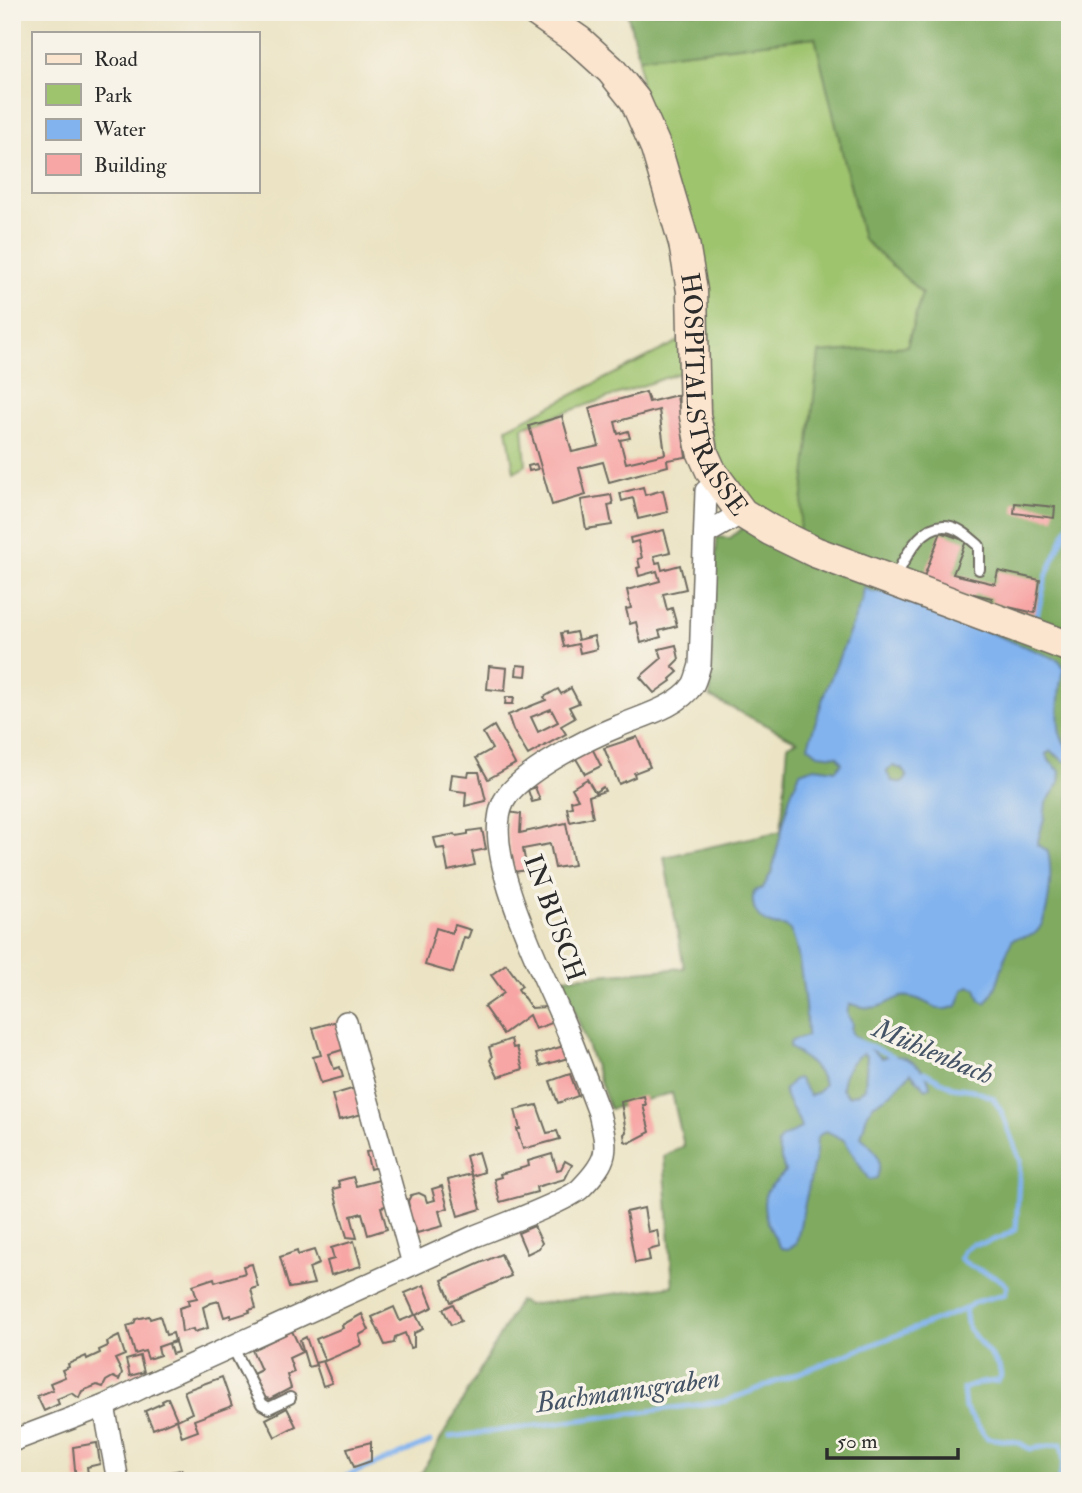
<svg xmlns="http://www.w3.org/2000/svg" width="1082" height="1493" viewBox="0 0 1082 1493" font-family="'IM FELL Double Pica',serif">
<rect width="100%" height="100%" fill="#f7f3e8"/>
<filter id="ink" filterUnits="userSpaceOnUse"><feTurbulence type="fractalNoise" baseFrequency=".0143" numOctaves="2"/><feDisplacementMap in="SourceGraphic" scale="14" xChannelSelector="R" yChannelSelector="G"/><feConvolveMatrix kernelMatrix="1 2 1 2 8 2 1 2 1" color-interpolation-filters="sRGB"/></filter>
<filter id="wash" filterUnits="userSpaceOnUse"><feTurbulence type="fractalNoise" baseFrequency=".00686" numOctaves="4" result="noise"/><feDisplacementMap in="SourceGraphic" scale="28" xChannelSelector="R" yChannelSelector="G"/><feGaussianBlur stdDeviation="1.57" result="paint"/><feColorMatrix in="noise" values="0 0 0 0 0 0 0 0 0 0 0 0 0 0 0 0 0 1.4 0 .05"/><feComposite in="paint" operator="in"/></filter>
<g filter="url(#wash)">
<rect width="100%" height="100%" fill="#ebe3c3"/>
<!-- green -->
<g fill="#9fc46e" stroke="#65784c" stroke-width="2">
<path d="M815 37 863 239 922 293 907 346 798 540 762 518 718 466 641 87 639 58Z"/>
<path d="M685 338V371L523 427 526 465 514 472 507 428Z"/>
</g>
<!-- forest -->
<path fill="#7faa61" stroke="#556a46" stroke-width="2" d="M627 12H1070V1481H417L519 1301 528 1305 673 1286 664 1156 684 1146 672 1093 610 1109 563 978 684 968 664 857 781 831 788 745 797 741 710 697 717 537 730 538 746 525 798 539 819 353 907 346 922 293 863 239 815 37 639 58Z"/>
<!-- water -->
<path fill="#82b3ee" stroke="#566f8c" stroke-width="2" fill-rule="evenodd" d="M864 587 873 592H887L1059 660 1064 668C1059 681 1056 723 1061 736 1066 748 1070 747 1070 762L1064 761 1051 751 1046 754 1050 762 1060 771 1059 784 1046 803 1044 819 1037 845 1047 850C1054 866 1050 923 1034 934 1029 937 1019 937 1013 939 1001 959 1002 984 986 1003L980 1000 976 988 969 986 963 990 957 1006C934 1016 931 1000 910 997 899 995 892 1001 883 1005 873 1010 861 1007 850 1004 845 1012 848 1016 853 1024L851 1028 852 1034 882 1058C901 1050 927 1066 930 1087L926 1089 911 1073 891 1094 873 1105 867 1115 861 1137C876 1150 883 1158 877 1178L869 1180 844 1140 826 1131 817 1137 816 1153 796 1244 788 1249 781 1248C772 1234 759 1211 766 1193 769 1186 780 1178 785 1172L777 1145 781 1138 801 1128C798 1113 787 1105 784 1090L793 1080 798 1078 810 1096 818 1092 824 1084C818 1066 804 1058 789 1047L791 1041 807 1036V1032C806 1012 800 943 789 929 784 924 779 927 773 925 757 920 750 907 754 891L763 888 772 871 790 796 800 772 815 767 836 770 842 763 837 756 818 754 808 746 825 692 862 601ZM893 766 902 769 907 777 903 783 892 781 887 773V770ZM863 1053 867 1057 865 1088 858 1093 848 1096 842 1089C843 1073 849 1062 863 1053Z"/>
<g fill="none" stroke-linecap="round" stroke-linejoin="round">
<!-- stream -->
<g stroke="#82b3ee" stroke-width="5">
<path d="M1035 624 1047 574 1070 522"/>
<path d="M857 1041 893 1056"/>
<path d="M924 1072 952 1087 973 1090 993 1098 1001 1111 1020 1161 1016 1229 1002 1237 985 1243 972 1244 964 1250 960 1258C972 1272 995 1271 1007 1286L1005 1294 975 1302 965 1309 968 1328 999 1366 1001 1376 998 1381 980 1383 963 1389 965 1408 987 1438 1018 1442 1030 1449 1061 1444 1064 1461 1059 1481"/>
<path d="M450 1437 726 1401 965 1309"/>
<path d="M334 1481 430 1442"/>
</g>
</g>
<g id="blocks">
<!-- building -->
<g fill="#f7a6a5" fill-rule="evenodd">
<path d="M646 392 649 402 677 395 686 457 667 460 668 466 609 482 603 462 579 468 586 495 552 505 529 426 562 416 572 452 599 446 589 408ZM659 410 665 454 626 463 620 440 630 438 628 431 618 434 615 422Z"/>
<path d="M536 464 538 469 529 471 528 466Z"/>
<path d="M643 487 645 495 663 490 668 512 638 519 633 498 622 501 620 493Z"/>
<path d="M611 495 613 504 608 505 612 525 586 529 581 500Z"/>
<path d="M1015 503 1055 507 1054 518 1014 513Z"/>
<path d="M664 530 670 552 654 556 656 563 660 562 662 570 680 565 686 589 663 594 667 610 672 608 677 626 659 631 661 637 641 643 636 622 630 624 626 609 631 608 627 590 660 581 657 571 639 576 637 568 640 567 638 559 642 558 638 541 631 543 630 538Z"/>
<path d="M941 532 966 541 953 574 995 584 998 571 1040 580 1035 613 991 603 992 598 974 594 973 599 922 582Z"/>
<path d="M566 632V634L576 632 578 640 594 636 597 649 580 653 578 644 564 647 561 633Z"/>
<path d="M676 645 679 659 672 666 678 672 670 679 671 681 654 693 640 677 662 658 659 649Z"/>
<path d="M517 665 527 666 526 676 516 675Z"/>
<path d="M489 666 507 668 505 691 487 689Z"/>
<path d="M571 688 579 703 569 707 575 718 561 726 566 734 528 755 513 730 508 715 546 700 544 697 558 689 561 694ZM551 709 558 722 538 732 531 717Z"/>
<path d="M506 697H514L513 704H505Z"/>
<path d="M494 726 515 764 488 779 476 758 492 749 483 733Z"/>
<path d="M637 737 650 767 634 773 635 777 619 784 604 748Z"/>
<path d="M592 748 601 766 585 774 575 757Z"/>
<path d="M469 772H479L486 801 465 806 466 792 450 790 452 774 468 776Z"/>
<path d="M587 779 595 792 603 787 605 791 589 796 593 817 570 822 567 808 572 807 571 801 578 799 572 788Z"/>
<path d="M535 787 540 800 532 802 528 790Z"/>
<path d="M508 812 521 814 520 833 566 823 574 865 555 868 550 844 523 849 527 870 514 872 507 835Z"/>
<path d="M482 829 486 849 472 852 475 865 448 871 444 848 437 849 434 838 455 834 456 836 468 834V831Z"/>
<path d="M455 925 471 930 468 938 464 937 453 973 425 965 436 928 452 933Z"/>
<path d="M506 964 522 986 518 989 531 1008 546 1007 552 1023 535 1029 529 1015 503 1034 484 1007 504 993 491 975Z"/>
<path d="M337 1021 345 1049 329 1054 334 1069 340 1067 343 1077 321 1083 313 1057 321 1055 313 1028Z"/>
<path d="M511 1039 513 1048 517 1047 523 1069 498 1077 490 1060 492 1057 489 1047Z"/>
<path d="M564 1046 568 1058 540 1066 536 1054Z"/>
<path d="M570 1074 578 1096 558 1103 550 1081Z"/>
<path d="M355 1088 362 1114 339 1120 332 1095Z"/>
<path d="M644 1096 646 1105H643L650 1132 629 1143 625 1141 624 1134 626 1132 621 1102Z"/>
<path d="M537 1105 547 1133 557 1131 560 1139 523 1149 517 1129H520L515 1110Z"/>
<path d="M375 1150 380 1166 370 1169 366 1152Z"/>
<path d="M478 1152 484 1172 472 1176 481 1209 458 1216 448 1180 471 1174 466 1156Z"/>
<path d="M552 1154 557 1170 561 1169 565 1161 572 1165 565 1179 536 1187 537 1192 500 1202 494 1179 501 1177 500 1174 529 1166 528 1161Z"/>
<path d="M353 1177 356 1186 379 1180 386 1206 381 1207 387 1229 368 1235 362 1213 351 1216 357 1238 347 1237 333 1189 340 1187 338 1181Z"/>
<path d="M442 1186 448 1208 439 1211 443 1226 417 1233 413 1221 406 1223 402 1207 409 1206 408 1201 411 1195 419 1193 425 1196 427 1202 435 1200 432 1189Z"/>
<path d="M644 1208 648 1232 657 1230 660 1247 648 1250 650 1260 635 1263 626 1212Z"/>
<path d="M534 1226 542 1243 539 1248 527 1254 518 1233Z"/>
<path d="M354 1241 361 1266 331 1275 327 1261 334 1259 331 1248Z"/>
<path d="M314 1250 319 1264 309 1268 314 1284 289 1288 280 1257 297 1251 298 1255Z"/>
<path d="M501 1254 511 1276 451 1302 442 1280Z"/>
<path d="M252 1264 258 1287 251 1289 256 1308 249 1310 250 1312 231 1318V1315L224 1317 219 1301 211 1303 203 1307 208 1328 194 1332 193 1329 182 1332 179 1308 189 1305 188 1300 197 1298 193 1285 214 1278 215 1282 245 1273 243 1266Z"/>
<path d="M424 1285 433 1307 416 1315 423 1329 414 1333V1347L410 1348 405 1333 395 1337 394 1343 385 1345 372 1317 394 1307 400 1321 415 1315 405 1293Z"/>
<path d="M453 1304 461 1321 451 1325 443 1309Z"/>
<path d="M362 1314 369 1330 359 1335 362 1345 325 1361 316 1339 343 1328 342 1325Z"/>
<path d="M149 1316 150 1319 160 1316 166 1335 173 1333 175 1341 158 1347 160 1355 148 1359 145 1351 135 1354 127 1326 134 1324 136 1319Z"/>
<path d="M292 1331 302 1352 289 1358 294 1372 287 1375 291 1388 270 1399 262 1397 251 1375 261 1370 252 1350Z"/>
<path d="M119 1336 125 1355 115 1359 122 1373 119 1380 113 1377 106 1381 103 1387 97 1385 82 1391 79 1398 72 1393 57 1399 59 1404 44 1411 37 1396 53 1390 50 1383 65 1377 62 1370 69 1367 68 1364 86 1356 87 1359 100 1353 99 1350 108 1346 107 1342Z"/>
<path d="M306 1337 315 1363 323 1361 332 1383 323 1386 316 1365 308 1367 300 1340Z"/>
<path d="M175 1342 178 1352 172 1354 169 1344Z"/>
<path d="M140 1356 144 1372 130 1376 126 1360Z"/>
<path d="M222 1377 232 1406 194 1420 198 1431 182 1437 177 1420 192 1413 184 1391Z"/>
<path d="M168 1398 177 1419 153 1429 145 1411 163 1403 162 1401Z"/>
<path d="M287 1408 296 1426 275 1437 266 1419Z"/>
<path d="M371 1442V1461L354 1467 347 1448Z"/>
<path d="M97 1443 100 1464 87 1467 89 1481H76L73 1447Z"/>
<path d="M182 1470 183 1481H164L163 1473Z"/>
</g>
</g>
</g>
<g filter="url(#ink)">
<use href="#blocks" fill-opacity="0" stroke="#6e6b60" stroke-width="2"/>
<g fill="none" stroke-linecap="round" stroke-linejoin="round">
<!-- lane casing -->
<g stroke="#6e6b60" stroke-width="14">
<g id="lane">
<path d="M895 579C904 558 923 519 951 527 962 530 971 539 979 546V569"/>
<path d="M232 1346 262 1404 269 1408 290 1398"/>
</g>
</g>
<!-- street casing -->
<g stroke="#6e6b60" stroke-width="24">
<g id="street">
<path d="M705 534 742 513"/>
<path d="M346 1022 413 1264"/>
<path d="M104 1406 118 1481"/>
<path d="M12 1441 104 1406 147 1385C256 1336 365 1285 475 1236 495 1228 570 1200 581 1188 610 1158 608 1151 599 1113 587 1081 575 1049 562 1018 542 970 479 850 504 801 519 773 589 738 619 726 642 716 678 707 693 685 696 680 698 671 700 665L706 491 719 482"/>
</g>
</g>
<!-- secondary casing -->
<g stroke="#6e6b60" stroke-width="33">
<g id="secondary">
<path id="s1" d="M537 12 579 41 611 70 635 100 656 148 684 243 692 291 695 416 702 451 711 471 742 513 770 530 815 552 1070 647"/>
</g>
</g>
<!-- lane -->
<use href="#lane" stroke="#fff" stroke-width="10"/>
<!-- street -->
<use href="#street" stroke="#fff" stroke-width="21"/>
<!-- secondary -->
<use href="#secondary" stroke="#fbe5cf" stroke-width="30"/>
</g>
</g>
<g text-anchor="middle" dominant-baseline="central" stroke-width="7" stroke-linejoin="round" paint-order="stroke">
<!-- street labels -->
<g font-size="26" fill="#2b2b2b" stroke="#f7f3e8">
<text stroke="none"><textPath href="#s1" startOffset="441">HOSPITALSTRASSE</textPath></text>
<text transform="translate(554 918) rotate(70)">IN BUSCH</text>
</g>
<!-- water labels -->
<g font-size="28" font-style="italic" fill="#455466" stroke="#f7f3e8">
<text transform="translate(933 1052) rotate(23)">Mühlenbach</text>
<text transform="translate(628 1391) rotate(-8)">Bachmannsgraben</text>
</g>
</g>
<!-- margin -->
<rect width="1082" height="1493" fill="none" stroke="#f7f3e8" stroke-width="42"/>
<!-- legend -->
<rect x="32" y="32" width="228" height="161" fill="#f7f3e8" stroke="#a5a39c" stroke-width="2"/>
<rect x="46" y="54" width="35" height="10" fill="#fbe5cf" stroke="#a5a39c" stroke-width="2"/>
<text x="94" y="66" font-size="21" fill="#2b2b2b">Road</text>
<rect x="46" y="84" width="35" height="21" fill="#9fc46e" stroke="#a5a39c" stroke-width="2"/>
<text x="94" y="102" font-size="21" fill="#2b2b2b">Park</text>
<rect x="46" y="119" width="35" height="21" fill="#82b3ee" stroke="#a5a39c" stroke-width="2"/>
<text x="94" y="136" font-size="21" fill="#2b2b2b">Water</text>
<rect x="46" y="154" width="35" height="21" fill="#f7a6a5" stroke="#a5a39c" stroke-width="2"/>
<text x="94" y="172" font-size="21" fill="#2b2b2b">Building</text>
<!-- scale -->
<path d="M827 1448v10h131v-10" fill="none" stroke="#2b2b2b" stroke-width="3.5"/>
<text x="837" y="1448" font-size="21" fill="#2b2b2b" stroke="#f7f3e8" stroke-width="5" paint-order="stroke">50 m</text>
</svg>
